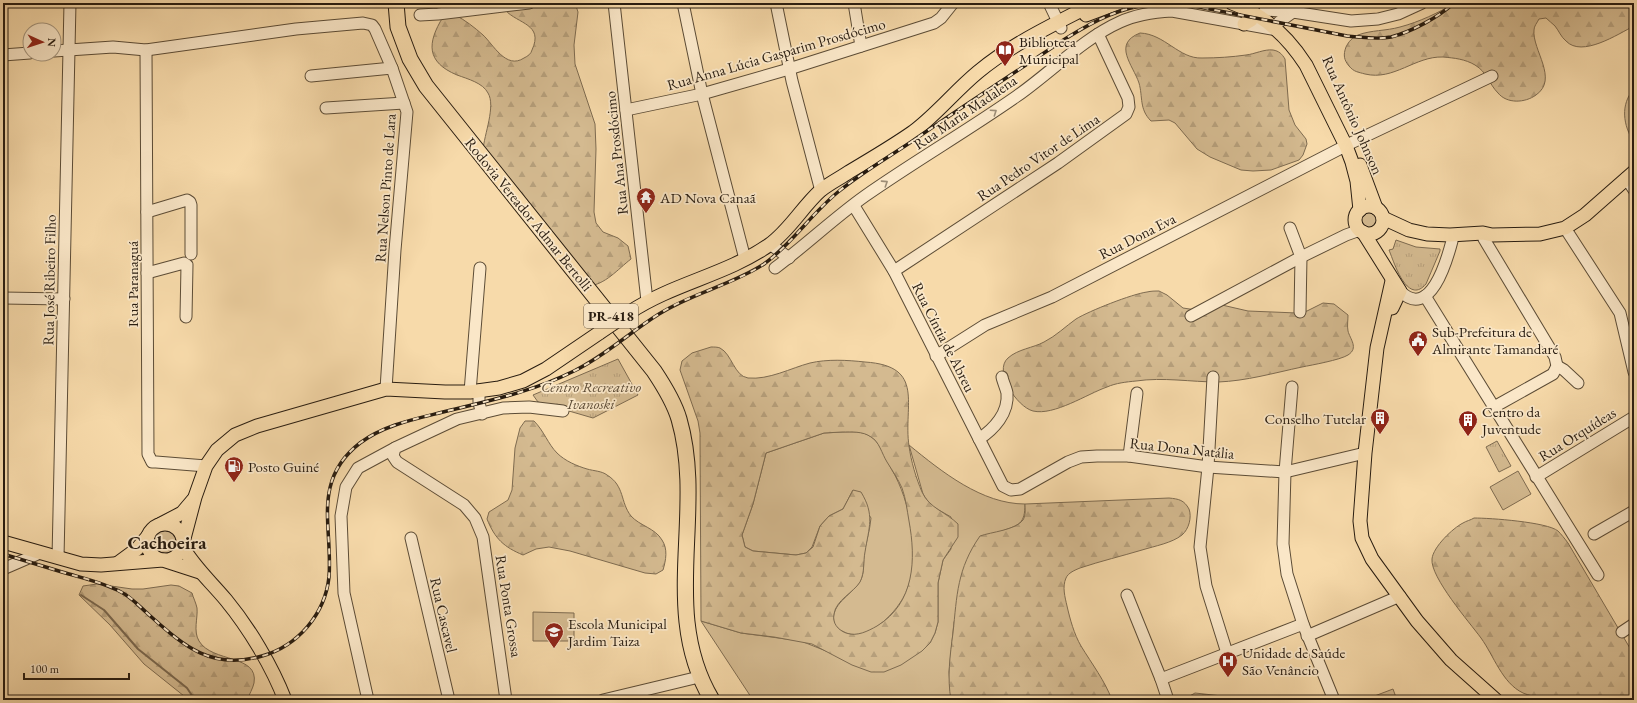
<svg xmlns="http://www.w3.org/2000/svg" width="1637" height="703" viewBox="0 0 1637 703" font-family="'EB Garamond',serif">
<defs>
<pattern id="forest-firs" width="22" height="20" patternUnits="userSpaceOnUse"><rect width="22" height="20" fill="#d4ba90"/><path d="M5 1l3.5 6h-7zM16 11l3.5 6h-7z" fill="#b69f7b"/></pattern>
<pattern id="park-tufts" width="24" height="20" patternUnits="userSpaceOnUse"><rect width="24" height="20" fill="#d4ba90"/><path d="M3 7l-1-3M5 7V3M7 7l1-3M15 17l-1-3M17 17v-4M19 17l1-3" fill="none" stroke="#b69f7b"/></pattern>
</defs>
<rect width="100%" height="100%" fill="#f7daaa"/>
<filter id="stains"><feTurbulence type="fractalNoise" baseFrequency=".005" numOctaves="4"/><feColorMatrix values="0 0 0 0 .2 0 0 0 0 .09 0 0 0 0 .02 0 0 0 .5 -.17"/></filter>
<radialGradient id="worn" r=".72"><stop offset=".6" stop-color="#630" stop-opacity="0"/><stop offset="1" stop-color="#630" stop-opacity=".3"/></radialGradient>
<!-- grass -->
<g fill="#d4ba90" stroke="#7e6b50">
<circle cx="1369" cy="220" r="9"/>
<path d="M842 432C849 432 859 431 866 434 880 439 885 458 892 470 910 500 921 556 907 590 899 611 866 646 842 631 838 629 835 627 834 622 830 605 851 595 859 583 865 574 863 564 864 554 866 542 870 530 871 518L853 490 843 509 829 516 820 526 812 547 806 553 796 555 753 551 745 547 742 535 753 504 766 453 824 433Z"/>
<path d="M909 445C942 472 982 504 1025 504 1025 524 1019 525 1002 531L954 622 949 672 951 700H753L701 621 741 633 801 641 826 651 930 643 935 633 938 622V583L943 560 951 549V517L930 505 923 494Z"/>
<path d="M1518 471 1531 494 1503 510 1490 487Z"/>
<circle cx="165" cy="542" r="13"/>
<path d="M533 612 574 613V641H533Z"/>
<path d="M1393 689 1397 700H1364Z"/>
</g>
<!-- forest -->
<g fill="url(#forest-firs)" stroke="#7e6b50" fill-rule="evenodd">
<path d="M508 3H575L578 12 574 45 575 64 595 124 596 149 594 212 596 223 603 232 618 238 628 246 631 259C618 269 605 285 588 286L483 150C484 135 496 106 488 93 483 83 468 79 457 75 426 62 427 43 443 17L455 15C465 20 474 27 483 35 493 44 506 70 524 58 528 56 531 54 532 50 544 24 518 24 505 10Z"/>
<path d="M1455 3H1634V26C1618 34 1582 58 1566 41 1561 37 1559 31 1555 26 1552 23 1549 21 1546 18L1539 19C1537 23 1534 26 1534 30 1532 50 1559 79 1536 95 1525 103 1507 104 1498 93 1489 84 1487 72 1475 65 1465 59 1454 58 1443 57 1415 56 1394 81 1365 74 1358 72 1354 72 1349 66 1344 60 1343 55 1346 47 1349 41 1352 38 1358 35 1371 30 1386 31 1400 27 1419 22 1438 13 1455 3Z"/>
<path d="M1140 33C1165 34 1179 59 1202 58 1217 58 1232 57 1246 55 1255 54 1264 49 1273 50 1279 51 1282 54 1285 59L1289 110 1295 125 1306 139 1307 144 1303 155 1299 160 1271 170 1253 171 1241 170 1210 157 1197 149 1175 123 1169 120 1151 121C1139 109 1143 97 1139 83 1133 65 1112 44 1140 33Z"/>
<path d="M1634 89V142C1623 126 1620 104 1634 89Z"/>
<path d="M1159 291 1167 295 1183 308 1196 310 1222 305 1248 311 1297 313 1307 311 1323 303 1334 304 1348 315C1348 320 1347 326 1348 331 1350 339 1359 348 1348 355 1340 360 1312 365 1302 367 1274 373 1246 381 1218 382 1191 382 1163 377 1136 381 1126 382 1116 383 1107 387 1087 394 1054 416 1033 411 1017 407 993 371 1008 358 1018 349 1033 348 1044 342 1056 336 1066 326 1076 319 1089 311 1132 294 1147 292 1151 291 1155 291 1159 291Z"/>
<path d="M711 347C714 347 718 347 720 348 732 354 734 376 748 378 769 380 791 368 810 363 827 359 847 360 865 362 926 366 903 405 909 446 911 461 916 478 922 492 929 508 946 512 958 524V537L943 560 938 583V622L935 633 930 643 922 651 901 665 884 672H871L852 665 812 644 774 637 741 633 701 621 700 433 698 421 680 370 682 361 692 353ZM842 432C851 432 863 431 871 437 879 441 882 454 887 462 892 470 898 479 902 488 906 499 907 510 909 521 916 559 915 603 877 626 868 631 857 637 846 633 838 630 832 623 834 614 836 600 853 593 860 582 865 572 863 562 865 552 869 527 875 515 861 492L853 490 843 509 829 516 820 526 813 547 806 553 796 555 753 551 745 547 742 535 753 504 766 453 824 433Z"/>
<path d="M525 421H534C544 431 548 444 557 453 565 461 577 466 587 469 594 471 602 471 607 475 625 486 620 502 631 516 640 526 655 528 662 540 668 549 666 560 663 570L656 574 645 573 570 551 549 547 536 549 523 555C504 547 495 539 487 519L489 512 508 500 512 490 515 448 520 428Z"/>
<path d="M1169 498C1179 499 1184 500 1189 509 1192 517 1189 529 1182 535 1172 543 1155 546 1142 550 1122 556 1101 561 1080 568 1075 570 1068 573 1066 578 1062 587 1065 597 1067 606 1070 619 1074 634 1081 646 1092 664 1105 681 1112 700H951C947 678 950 655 953 633 957 595 957 569 980 536 991 532 1016 530 1023 520 1026 515 1025 509 1025 504Z"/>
<path d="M1474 518C1490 518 1547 522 1558 531 1561 534 1565 539 1568 543L1634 655V700C1606 700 1546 703 1523 693 1502 683 1494 656 1481 638 1470 623 1430 577 1432 559 1433 547 1453 528 1463 523 1466 521 1471 520 1474 518Z"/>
<path d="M97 584 132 589H143L171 585 179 586 192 593C193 597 196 603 197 608 198 618 193 631 199 641 212 663 259 654 254 683 253 688 249 695 247 700H189L144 664 110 625 79 595 83 586Z"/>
<path d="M1195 693 1222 696H1249L1270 700H1184L1186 698Z"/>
</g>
<!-- park -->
<g fill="url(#park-tufts)" stroke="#7e6b50">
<path d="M1396 240 1416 247 1440 249V251L1426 284C1407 306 1394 262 1389 250L1393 249Z"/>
<path d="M618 359 638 395 593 418 538 402 533 395Z"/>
<path d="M1497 441 1511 466 1499 472 1486 447Z"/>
</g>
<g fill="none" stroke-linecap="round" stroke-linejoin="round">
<!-- stream -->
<path stroke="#7a674d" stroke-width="2" d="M81 595 104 610 138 649 187 688 195 700"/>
<!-- minor casing -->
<g stroke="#5c4c36" stroke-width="13">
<g id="minor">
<path d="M614 3 647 301"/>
<path d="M683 3 702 94 745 259"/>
<path d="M776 3 792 81 821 191"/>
<path d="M854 3 861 46"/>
<path d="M1049 3 1061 28"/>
<path d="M1265 10 1293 12 1351 21 1378 19 1398 14 1422 3"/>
<path d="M420 15 438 14 529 3"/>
<path d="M1279 22 1293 12"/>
<path d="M146 50 148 454 152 462H156L206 466"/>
<path d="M54 51 113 47 146 50 296 29 363 23 372 25 375 29 392 68 407 112 395 250 386 389"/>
<path d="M3 55 30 53"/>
<path d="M311 76 392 68"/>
<path d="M326 108 404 103"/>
<path d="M626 110 702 94 789 69 934 23 941 18 953 3"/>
<path d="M1626 178 1634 190"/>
<path d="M854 206 894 271 1003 486 1011 490 1020 489 1068 462 1081 457 1097 456H1129L1208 467 1285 472 1365 453"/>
<path d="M147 212 187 200 190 202 191 205V254"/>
<path d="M1290 228 1301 257 1300 312"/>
<path d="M1565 228 1620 313 1634 372"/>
<path d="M1483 233 1484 239 1555 357 1557 366 1553 374 1494 407"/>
<path d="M770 244 789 258"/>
<path d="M775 268C806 245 834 218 865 196 915 161 967 131 1017 96 1050 73 1084 38 1120 22 1137 14 1154 12 1172 11L1277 30"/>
<path d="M894 271 1058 163 1126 114 1129 107 1128 98 1098 34"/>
<path d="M147 273 184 263 187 265 186 317"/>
<path d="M1400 291C1430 321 1447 260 1452 241"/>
<path d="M1425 296 1598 575"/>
<path d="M3 298 64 299"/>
<path d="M1191 316 1301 257 1346 235 1360 230"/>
<path d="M936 356 985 325 1052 297 1351 143 1492 76"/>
<path d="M1557 366 1564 370 1578 383"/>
<path d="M1213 377 1208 467 1200 547 1206 586 1227 653"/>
<path d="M1292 387 1285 472 1283 544 1287 574 1303 624 1334 700"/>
<path d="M479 390V403L482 414"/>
<path d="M470 392 480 268"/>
<path d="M979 439C994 429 1009 413 1007 393 1006 388 1003 382 1002 377"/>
<path d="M1129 456 1137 393"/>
<path d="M1536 477 1634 417"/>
<path d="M1594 534 1634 511"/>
<path d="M411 538 449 700"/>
<path d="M58 558 70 3"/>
<path d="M3 569 40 553"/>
<path d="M1127 595 1161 679 1168 700"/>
<path d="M1622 632 1634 624"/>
<path d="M1307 636 1400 596"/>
<path d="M1161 679 1303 624"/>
<path d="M368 700 344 593 341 516 346 487 358 468 395 448"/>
<path d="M506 700 483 537 475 518 464 505 397 462 393 456 395 448 457 419 503 408 529 407 563 411"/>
<path d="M603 700 699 677"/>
</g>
</g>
<!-- major casing -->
<g stroke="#281c10" stroke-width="15">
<g id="major">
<path d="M1232 3C1263 14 1288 37 1306 65L1346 146 1352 162 1357 181 1360 210"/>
<path d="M1086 15 1118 3"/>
<path d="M1244 24 1251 20 1252 13"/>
<path d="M1360 165 1376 208"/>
<circle cx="1369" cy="220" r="14"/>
<path d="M1383 218 1409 230 1427 234 1450 235 1483 233 1492 235 1540 234 1565 228 1585 215 1634 172"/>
<path d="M1363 232 1400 291 1392 308"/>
<path d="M1392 281 1377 348 1365 453 1360 521 1362 538 1372 559 1417 621 1451 660 1496 700"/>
<path d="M630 312C674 283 726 275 769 245 790 230 802 207 821 190 830 183 840 178 849 172 871 159 893 146 913 132 937 114 955 91 978 72 1013 43 1055 24 1095 3"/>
<path d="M161 524 182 513 193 500"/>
<circle cx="165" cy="542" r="18"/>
<path d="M3 542 81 564 101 565 163 560 200 572"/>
<path d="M182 546 195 497 206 466 217 450 235 435 257 426 386 389 445 392H470L499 388 523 381 546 369 599 333"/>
<path d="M182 546C194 567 211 582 226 600 249 628 272 666 285 700"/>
<path d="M118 563 137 549 148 536"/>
</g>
</g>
<!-- highway casing -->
<g stroke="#281c10" stroke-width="17">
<path id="highway" d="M396 3 398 27 410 59 426 86 654 371C664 386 674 402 679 419 706 512 659 612 712 700"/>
</g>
<!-- minor -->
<use href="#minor" stroke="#fae7c8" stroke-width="11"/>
<!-- major -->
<use href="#major" stroke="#f7daaa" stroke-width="13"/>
<!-- highway -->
<use href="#highway" stroke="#f7daaa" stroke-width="15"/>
<!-- rail casing -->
<g stroke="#281c10" stroke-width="3.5">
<g id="rail">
<path d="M1179 3 1347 36C1362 37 1377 40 1391 37 1411 32 1439 17 1454 3"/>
<path d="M3 554C23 560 42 566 62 572 82 578 102 582 121 592 131 597 139 606 147 613 183 645 210 671 262 656 298 646 325 614 329 577 333 527 311 481 360 443 384 425 415 419 443 412 488 401 532 392 574 371 605 356 630 332 659 314 692 293 732 285 764 264 792 244 811 214 838 192 860 174 887 158 911 142 962 107 1014 73 1065 39 1097 19 1119 8 1157 3"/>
</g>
</g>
<!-- rail -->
<use href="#rail" stroke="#fae7c8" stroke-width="2" stroke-dasharray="6" stroke-linecap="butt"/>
<!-- major-bridge casing -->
<g stroke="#281c10" stroke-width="15" stroke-linecap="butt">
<path id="major-bridge" d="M599 333 630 312"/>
</g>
<!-- major-bridge -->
<use href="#major-bridge" stroke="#f7daaa" stroke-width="13"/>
</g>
<!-- one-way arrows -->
<defs><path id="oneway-chevron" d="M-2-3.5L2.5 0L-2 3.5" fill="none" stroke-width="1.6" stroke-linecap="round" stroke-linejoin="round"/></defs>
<g stroke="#9c8c75">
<use href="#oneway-chevron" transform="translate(994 112) rotate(-34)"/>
<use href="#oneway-chevron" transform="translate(885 183) rotate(-33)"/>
</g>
<!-- icons -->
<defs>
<g id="library-pin" transform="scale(1)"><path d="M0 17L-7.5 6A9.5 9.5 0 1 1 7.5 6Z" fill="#8f2418" stroke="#fae7c8"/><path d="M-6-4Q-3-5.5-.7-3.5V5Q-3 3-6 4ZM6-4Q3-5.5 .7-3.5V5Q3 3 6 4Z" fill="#fff"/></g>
<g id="temple-pin" transform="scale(1)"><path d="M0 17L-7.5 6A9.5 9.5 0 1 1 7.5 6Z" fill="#8f2418" stroke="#fae7c8"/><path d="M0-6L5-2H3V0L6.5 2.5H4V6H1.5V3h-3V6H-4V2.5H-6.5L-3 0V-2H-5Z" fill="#fff"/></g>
<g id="civic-pin" transform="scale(1)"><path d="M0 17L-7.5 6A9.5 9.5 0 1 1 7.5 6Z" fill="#8f2418" stroke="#fae7c8"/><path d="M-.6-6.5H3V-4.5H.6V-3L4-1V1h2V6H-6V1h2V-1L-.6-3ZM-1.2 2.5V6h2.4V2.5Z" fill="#fff"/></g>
<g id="building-pin" transform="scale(1)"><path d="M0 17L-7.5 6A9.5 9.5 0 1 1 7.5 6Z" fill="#8f2418" stroke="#fae7c8"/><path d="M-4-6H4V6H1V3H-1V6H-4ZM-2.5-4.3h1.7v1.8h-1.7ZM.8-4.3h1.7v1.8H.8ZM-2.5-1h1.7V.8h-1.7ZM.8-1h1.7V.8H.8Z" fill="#fff"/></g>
<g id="fuel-pin" transform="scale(1)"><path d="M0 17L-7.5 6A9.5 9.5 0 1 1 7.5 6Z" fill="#8f2418" stroke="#fae7c8"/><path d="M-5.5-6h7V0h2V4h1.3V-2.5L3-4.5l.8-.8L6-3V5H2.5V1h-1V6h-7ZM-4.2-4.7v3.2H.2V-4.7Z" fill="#fff"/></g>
<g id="school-pin" transform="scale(1)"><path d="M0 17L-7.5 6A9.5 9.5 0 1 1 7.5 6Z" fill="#8f2418" stroke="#fae7c8"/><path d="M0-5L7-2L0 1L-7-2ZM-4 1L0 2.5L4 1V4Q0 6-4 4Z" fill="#fff"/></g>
<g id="hospital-pin" transform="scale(1)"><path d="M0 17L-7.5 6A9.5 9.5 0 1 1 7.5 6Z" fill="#8f2418" stroke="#fae7c8"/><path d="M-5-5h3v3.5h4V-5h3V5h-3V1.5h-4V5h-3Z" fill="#fff"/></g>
</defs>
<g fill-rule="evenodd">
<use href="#library-pin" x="1005" y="50"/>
<use href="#temple-pin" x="646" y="197"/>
<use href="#civic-pin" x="1418" y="340"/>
<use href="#building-pin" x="1380" y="418"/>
<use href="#building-pin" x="1468" y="420"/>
<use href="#fuel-pin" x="234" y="466"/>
<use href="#school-pin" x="554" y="632"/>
<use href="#hospital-pin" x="1228" y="661"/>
</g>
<g text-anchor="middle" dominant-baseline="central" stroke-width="3.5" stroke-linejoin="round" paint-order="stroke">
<!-- shield labels -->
<rect fill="#fae7c8" stroke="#675947" stroke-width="1" x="584" y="304" width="54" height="24" rx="3"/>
<g font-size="14" font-weight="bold" fill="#281c10">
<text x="611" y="316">PR-418</text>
</g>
<!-- poi labels -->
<g font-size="15" fill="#281c10" stroke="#fae7c8" text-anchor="start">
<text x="1019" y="41">Biblioteca<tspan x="1019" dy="17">Municipal</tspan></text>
<text x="660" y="197">AD Nova Canaã</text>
<text x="1432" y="331">Sub-Prefeitura de<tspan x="1432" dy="17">Almirante Tamandaré</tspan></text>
<text x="1482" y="411">Centro da<tspan x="1482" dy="17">Juventude</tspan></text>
<text x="1366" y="418" text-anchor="end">Conselho Tutelar</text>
<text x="248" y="466">Posto Guiné</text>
<text x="568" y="623">Escola Municipal<tspan x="568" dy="17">Jardim Taiza</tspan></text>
<text x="1242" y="652">Unidade de Saúde<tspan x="1242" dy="17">São Venâncio</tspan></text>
</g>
<!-- street labels -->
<g font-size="15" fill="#281c10" stroke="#fae7c8">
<text transform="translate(776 54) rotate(-16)">Rua Anna Lúcia Gasparim Prosdócimo</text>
<text transform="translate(965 112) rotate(-34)">Rua Maria Madalena</text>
<text transform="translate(1353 115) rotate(66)">Rua Antônio Johnson</text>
<text transform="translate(616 153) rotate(-96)">Rua Ana Prosdócimo</text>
<text transform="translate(1038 157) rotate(-34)">Rua Pedro Vitor de Lima</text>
<text transform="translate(385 188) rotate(-86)">Rua Nelson Pinto de Lara</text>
<text transform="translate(529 214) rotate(51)">Rodovia Vereador Admar Bertolli</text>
<text transform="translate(1137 236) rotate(-27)">Rua Dona Eva</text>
<text transform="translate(49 280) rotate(-89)">Rua José Ribeiro Filho</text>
<text transform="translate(132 284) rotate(-90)">Rua Paranaguá</text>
<text transform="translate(944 337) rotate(63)">Rua Cíntia de Abreu</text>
<text transform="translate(1577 434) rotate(-32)">Rua Orquídeas</text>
<text transform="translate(1182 448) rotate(6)">Rua Dona Natália</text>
<text transform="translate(509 606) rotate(81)">Rua Ponta Grossa</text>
<text transform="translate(444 615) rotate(77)">Rua Cascavel</text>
</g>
<!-- park labels -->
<g font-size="15" font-style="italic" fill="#5c4b36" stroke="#fae7c8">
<text x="591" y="386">Centro Recreativo<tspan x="591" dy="17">Ivanoski</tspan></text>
</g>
<!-- district labels -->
<g font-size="19" font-weight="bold" fill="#281c10" stroke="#fae7c8">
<text x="167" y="542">Cachoeira</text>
</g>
</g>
<!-- margin -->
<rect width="1637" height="703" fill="none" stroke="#f7daaa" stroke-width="16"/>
<rect x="4" y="4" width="1629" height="695" fill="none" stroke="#281c10" stroke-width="2"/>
<rect x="8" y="8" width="1621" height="687" fill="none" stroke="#281c10"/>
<!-- north arrow -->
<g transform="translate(42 42) rotate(93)"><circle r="19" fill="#fae7c8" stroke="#a6967e"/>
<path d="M0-3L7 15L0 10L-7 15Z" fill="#8f2418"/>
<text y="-6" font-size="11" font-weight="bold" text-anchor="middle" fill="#281c10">N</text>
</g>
<!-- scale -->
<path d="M24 673v6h105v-6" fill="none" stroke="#281c10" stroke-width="2"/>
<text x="30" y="673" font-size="12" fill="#281c10" stroke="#fae7c8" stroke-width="3" paint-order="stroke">100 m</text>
<rect width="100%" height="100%" filter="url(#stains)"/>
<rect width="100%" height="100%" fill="url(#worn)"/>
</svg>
